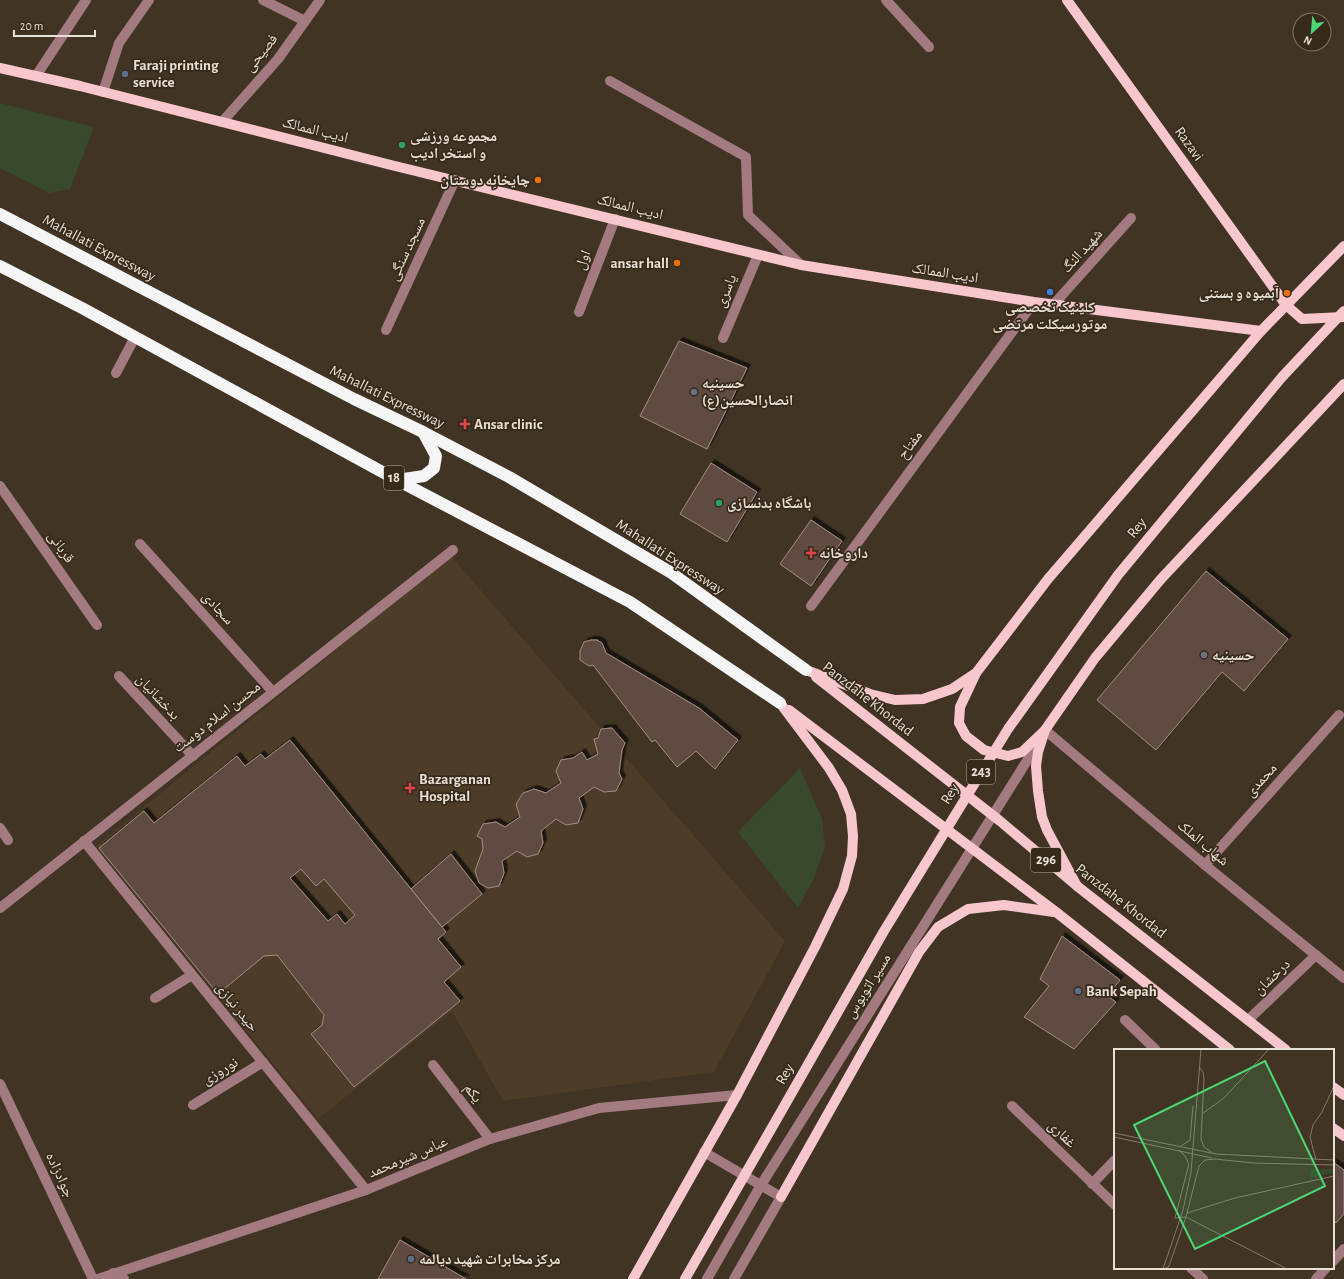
<svg xmlns="http://www.w3.org/2000/svg" width="1344" height="1279" viewBox="0 0 1344 1279" font-family="'Alegreya Sans','Noto Naskh Arabic',sans-serif">
<defs>
<filter id="shadow"><feDropShadow dx="3.5" dy="-3.5" stdDeviation="0" flood-color="#0009"/></filter>
</defs>
<rect width="100%" height="100%" fill="#413424"/>
<!-- built -->
<path fill="#4d3c28" d="M451 556 785 941 714 1072 503 1101 452 1011 318 1119 96 846Z"/>
<!-- green -->
<g fill="#38492d">
<path d="M0 103 94 127 70 189 49 193 0 168Z"/>
<path d="M800 768 822 819 825 847 814 878 798 908 738 832Z"/>
</g>
<!-- building -->
<g fill="#604c42" stroke="#a38d82" fill-rule="evenodd" filter="url(#shadow)">
<path d="M679 341 747 368 707 449 640 416Z"/>
<path d="M711 463 757 492 727 542 680 514Z"/>
<path d="M811 520 842 541 811 586 780 564Z"/>
<path d="M1206 571 1288 639 1244 691 1222 672 1156 750 1097 700Z"/>
<path d="M591 640H597L602 643 606 653 699 708 738 740 715 769 696 751 677 767 655 740 652 742 593 665 589 666 580 660V651L584 642Z"/>
<path d="M612 728 625 743 622 750 619 773 622 779 616 791 604 792 594 787 579 798 583 809 578 823 566 825 556 819 541 831 543 843 538 854 527 857 517 851 502 861 504 873 499 886 488 888 479 883 475 871 483 849 482 839 477 836 483 824 496 822 505 827 520 817 516 804 523 793 534 789 546 793 561 783 556 771 561 760 573 758 582 752 587 760 598 754 594 739 598 738 601 729Z"/>
<path d="M290 740 446 932 438 939 461 967 444 982 460 1001 354 1087 311 1034 322 1025 324 1015 277 955 264 956 218 994 99 848 144 811 154 823 237 756 245 766 261 754 265 759ZM301 869 316 886 324 879 355 915 345 924 337 914 328 921 290 878Z"/>
<path d="M451 854 482 894 442 927 411 889Z"/>
<path d="M1062 936 1120 980 1107 996 1116 1002 1074 1049 1024 1017 1049 986 1040 979Z"/>
<path d="M1333 1162 1344 1170V1214L1336 1223 1333 1220Z"/>
<path d="M400 1240 466 1279H378Z"/>
</g>
<g fill="none" stroke-linecap="round" stroke-linejoin="round">
<!-- minor -->
<g stroke="#a27a80" stroke-width="10">
<path d="M263 0 305 21"/>
<path d="M886 0 929 47"/>
<path d="M36 76 86 0"/>
<path d="M610 81 746 157 748 215 801 265"/>
<path d="M103 92 119 43 149 0"/>
<path d="M222 122 278 59 320 0"/>
<path d="M1054 304 1131 218"/>
<path d="M579 312 615 219"/>
<path d="M386 330 455 180"/>
<path d="M723 338 758 255"/>
<path d="M116 373 135 337"/>
<path d="M0 486 97 625"/>
<path d="M140 544 273 692"/>
<path d="M811 606 1034 302"/>
<path d="M119 676 193 756"/>
<path d="M1045 730 1205 865 1344 978"/>
<path d="M0 828 8 840"/>
<path d="M84 841 366 1190"/>
<path d="M1205 865 1339 715"/>
<path d="M0 908 453 550"/>
<path d="M155 998 192 975"/>
<path d="M1125 1020 1156 1050"/>
<path d="M1248 1020 1316 955"/>
<path d="M433 1065 490 1139"/>
<path d="M0 1084 93 1279"/>
<path d="M193 1105 263 1062"/>
<path d="M1012 1106 1115 1205"/>
<path d="M704 1152 781 1197 734 1279"/>
<path d="M1092 1184 1115 1160"/>
<path d="M1333 1261 1344 1249"/>
<path d="M1191 1268 1203 1279"/>
<path d="M113 1273 124 1279"/>
<path d="M98 1279 366 1190 490 1139 599 1108 737 1095"/>
<path d="M707 1279 761 1185 1040 740"/>
<path d="M1316 1279 1326 1268"/>
</g>
<!-- major -->
<g stroke="#f8c7ce" stroke-width="10">
<path d="M1067 0 1286 305 1302 319 1343 317"/>
<path d="M0 68 80 86 391 165 801 265 1034 302 1261 331"/>
<path d="M806 670 870 694 895 700 923 699 952 689 976 673 1048 579 1261 331 1344 246"/>
<path d="M976 673 960 707 959 723 966 736 984 750 1008 756 1022 752 1043 732"/>
<path d="M816 677 1000 821 1077 886 1286 1050"/>
<path d="M789 710 1056 912 1230 1050"/>
<path d="M1077 886 1047 830 1042 817 1038 791 1036 766 1038 752 1045 730 1095 658 1161 579 1344 384"/>
<path d="M1333 1087 1344 1095"/>
<path d="M1333 1128 1344 1136"/>
<path d="M781 1197 919 952 938 927 968 909 1004 905 1054 912"/>
<path d="M633 1279 737 1095 815 947 843 889 852 856 853 836 851 814 842 790 829 768 780 703"/>
</g>
<!-- highway -->
<g stroke="#f5f5f5" stroke-width="12">
<path d="M0 214 354 399 423 432 509 477 670 572 806 670"/>
<path d="M0 266 82 308 397 480 630 602 780 703"/>
<path d="M397 480 424 476 434 468 436 456 423 432"/>
</g>
<!-- major-bridge -->
<path stroke="#f8c7ce" stroke-width="10" d="M685 1279 782 1110 884 931 1008 729 1118 575 1282 377 1344 311"/>
</g>
<!-- markers -->
<g fill="#5c6f8a" stroke="#372a1b" stroke-width="1.5">
<circle cx="125" cy="74" r="4"/>
<circle cx="1078" cy="991" r="4"/>
<circle cx="411" cy="1259" r="4"/>
</g>
<g fill="#2e9e5b" stroke="#372a1b" stroke-width="1.5">
<circle cx="402" cy="145" r="4"/>
<circle cx="719" cy="503" r="4"/>
</g>
<g fill="#e8710a" stroke="#372a1b" stroke-width="1.5">
<circle cx="538" cy="180" r="4"/>
<circle cx="677" cy="263" r="4"/>
<circle cx="1287" cy="293" r="4"/>
</g>
<circle fill="#3f7fe0" stroke="#372a1b" stroke-width="1.5" cx="1050" cy="292" r="4"/>
<g fill="#6b7280" stroke="#372a1b" stroke-width="1.5">
<circle cx="694" cy="392" r="4"/>
<circle cx="1204" cy="655" r="4"/>
</g>
<g fill="#e0444e" stroke="#372a1b" stroke-width="1.5">
<path d="M463 418h4v4h4v4h-4v4h-4v-4h-4v-4h4z"/>
<path d="M809 547h4v4h4v4h-4v4h-4v-4h-4v-4h4z"/>
<path d="M408 782h4v4h4v4h-4v4h-4v-4h-4v-4h4z"/>
</g>
<g text-anchor="middle" dominant-baseline="central" stroke-width="3.5" stroke-linejoin="round" paint-order="stroke">
<!-- shield labels -->
<g fill="#372a1b" stroke="#b4a99e" stroke-width="1">
<rect x="384" y="466" width="20" height="24" rx="3"/>
<rect x="967" y="760" width="28" height="24" rx="3"/>
<rect x="1031" y="848" width="30" height="24" rx="3"/>
</g>
<g font-size="14" font-weight="bold" fill="#e9e0d6">
<text x="394" y="478">18</text>
<text x="981" y="772">243</text>
<text x="1046" y="860">296</text>
</g>
<!-- street labels -->
<g font-size="15" fill="#e9e0d6" stroke="#372a1b">
<text transform="translate(261 53) rotate(-51)">فصیحی</text>
<text transform="translate(315 130) rotate(14)">ادیب الممالک</text>
<text transform="translate(1189 144) rotate(54)">Razavi</text>
<text transform="translate(630 207) rotate(14)">ادیب الممالک</text>
<text transform="translate(99 248) rotate(28)">Mahallati Expressway</text>
<text transform="translate(407 249) rotate(-65)">مسجد سنگی</text>
<text transform="translate(1082 251) rotate(-48)">شهید النگ</text>
<text transform="translate(583 260) rotate(-68)">اول</text>
<text transform="translate(945 273) rotate(9)">ادیب الممالک</text>
<text transform="translate(726 291) rotate(-68)">یاسری</text>
<text transform="translate(387 397) rotate(26)">Mahallati Expressway</text>
<text transform="translate(910 445) rotate(-54)">مفتاح</text>
<text transform="translate(1137 528) rotate(-51)">Rey</text>
<text transform="translate(61 547) rotate(55)">قربانی</text>
<text transform="translate(670 557) rotate(33)">Mahallati Expressway</text>
<text transform="translate(218 608) rotate(48)">سجادی</text>
<text transform="translate(158 697) rotate(47)">بدخشانیان</text>
<text transform="translate(868 699) rotate(38)">Panzdahe Khordad</text>
<text transform="translate(217 717) rotate(-38)">محسن اسلام دوست</text>
<text transform="translate(1261 780) rotate(-48)">محمدی</text>
<text transform="translate(950 794) rotate(-58)">Rey</text>
<text transform="translate(1203 843) rotate(40)">شهاب الملک</text>
<text transform="translate(1121 901) rotate(38)">Panzdahe Khordad</text>
<text transform="translate(1272 977) rotate(-44)">درخشان</text>
<text transform="translate(868 986) rotate(-58)">مسیر اتوبوس</text>
<text transform="translate(237 1007) rotate(51)">حیدر نیازی</text>
<text transform="translate(220 1071) rotate(-31)">نوروزی</text>
<text transform="translate(785 1074) rotate(-60)">Rey</text>
<text transform="translate(473 1093) rotate(53)">یکم</text>
<text transform="translate(1062 1134) rotate(44)">غفاری</text>
<text transform="translate(408 1157) rotate(-23)">عباس شیرمحمد</text>
<text transform="translate(60 1175) rotate(65)">جوادزاده</text>
</g>
<!-- poi labels -->
<g font-size="15" font-weight="bold" fill="#e9e0d6" stroke="#372a1b" text-anchor="start">
<text x="133" y="65">Faraji printing<tspan x="133" dy="17">service</tspan></text>
<text x="410" y="136">مجموعه ورزشی<tspan x="410" dy="17">و استخر ادیب</tspan></text>
<text x="530" y="180" text-anchor="end">چایخانِه دوستان</text>
<text x="669" y="263" text-anchor="end">ansar hall</text>
<text x="1279" y="293" text-anchor="end">آبمیوه و بستنی</text>
<text x="1050" y="307" text-anchor="middle">کلینیک تخصصی<tspan x="1050" dy="17">موتورسیکلت مرتضی</tspan></text>
<text x="702" y="383">حسینیه<tspan x="702" dy="17">انصارالحسین(ع)</tspan></text>
<text x="474" y="424">Ansar clinic</text>
<text x="727" y="503">باشگاه بدنسازی</text>
<text x="819" y="553">داروخانه</text>
<text x="1212" y="655">حسینیه</text>
<text x="419" y="779">Bazarganan<tspan x="419" dy="17">Hospital</tspan></text>
<text x="1086" y="991">Bank Sepah</text>
<text x="419" y="1259">مرکز مخابرات شهید دیالمه</text>
</g>
</g>
<!-- overview -->
<g transform="translate(1114 1049)">
<rect width="220" height="220" fill="#413424"/>
<path d="M197 120H220V124L196 129Z" fill="#38492d"/>
<path fill="none" stroke="#84796b" stroke-width="1" d="M86 19 89 23 90 30 87 90 90 98 97 103M88 65 110 49 155 0M0 84 102 105M0 88 98 109M67 97 76 91 79 57M65 101 71 107 75 115 61 169 72 168 173 220M102 105 220 111M101 110 139 114 220 116M202 111 196 88 199 76 208 63 220 37M73 164 121 149 220 127M49 220 69 161 77 123 87 0M51 220 55 217 72 168 85 117 91 111 101 110"/>
<path fill="#4dd676" fill-opacity="0.15" stroke="#4dd676" stroke-width="2" d="M151 12 211 137 81 200 20 76Z"/>
<rect width="220" height="220" fill="none" stroke="#e9e0d6" stroke-width="2"/>
</g>
<!-- north arrow -->
<g transform="translate(1312 32) rotate(206)"><circle r="19" fill="#372a1b" stroke="#7e7366"/>
<path d="M0-3L7 15L0 10L-7 15Z" fill="#4dd676"/>
<text y="-6" font-size="11" font-weight="bold" text-anchor="middle" fill="#e9e0d6">N</text>
</g>
<!-- scale -->
<path d="M14 30v6h81v-6" fill="none" stroke="#e9e0d6" stroke-width="2"/>
<text x="20" y="30" font-size="12" fill="#e9e0d6" stroke="#372a1b" stroke-width="3" paint-order="stroke">20 m</text>
</svg>
